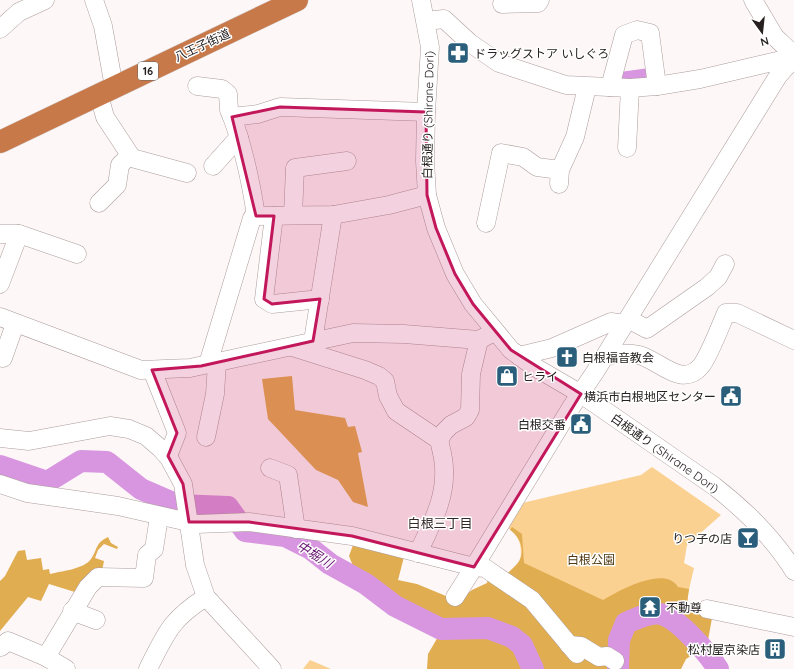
<svg xmlns="http://www.w3.org/2000/svg" width="794" height="669" viewBox="0 0 794 669" font-family="Quicksand,'Noto Sans JP',sans-serif">
<rect width="100%" height="100%" fill="#fef7f7"/>
<!-- green -->
<g fill="#fad190">
<path d="M652 467 721 515 687 545 684 563 694 568 688 594 686 621 476 590 520 568C521 549 524 540 507 527L518 504 641 475Z"/>
<path d="M310 660 331 669H303Z"/>
</g>
<!-- forest -->
<g fill="#e1ad51">
<path d="M292 376 295 410 345 418 348 427 355 426 362 452 358 453 368 507 353 502 338 480 316 470 268 419 262 379Z"/>
<path d="M512 527 522 534 524 563 603 600C620 590 665 565 678 587L689 589 686 611 712 618 707 646 686 659 681 669H427L428 654 446 623 392 596 353 566 349 556 353 545 404 557 398 580 417 584 458 601 472 590 487 583 490 570 505 576C509 571 518 565 520 559 525 548 519 536 510 530Z"/>
<path d="M108 537 111 543 118 547 117 549 104 544 98 550 95 558 104 561 102 571 78 593 49 584 41 601 28 597 0 631V581L5 576 18 551 25 550 27 560 41 558 43 570 49 569 50 574C62 571 84 569 91 559 98 549 95 543 108 537Z"/>
</g>
<!-- water -->
<path fill="#d896e0" d="M649 68 650 79 620 82V72Z"/>
<g fill="none" stroke-linecap="round" stroke-linejoin="round">
<!-- river -->
<g stroke="#d896e0" stroke-width="22">
<path d="M0 466 47 482 81 461 107 462 141 489 178 505 228 507 245 531 285 536 311 549 330 564 366 584 395 606 441 629 488 628 512 637 522 645 533 669"/>
<path d="M618 669 619 640 626 623C636 619 650 611 661 614 679 619 708 653 718 669"/>
</g>
<!-- minor casing -->
<g stroke="#ab9d9c" stroke-width="19">
<g id="minor">
<path d="M94 0 103 26 114 87"/>
<path d="M421 0 430 47 426 112 425 161 427 195 436 228 455 274 473 304 511 350 533 366 581 394 714 486C745 510 773 537 794 571"/>
<path d="M753 0 775 37 794 55"/>
<path d="M502 4 538 3 540 0"/>
<path d="M426 21 444 19 470 43 499 63 566 85 630 88 657 86 700 79 794 57"/>
<path d="M0 29 19 12 45 0"/>
<path d="M197 86 222 89 228 94 229 110 232 117"/>
<path d="M610 87 624 35 637 30 650 33 657 86"/>
<path d="M99 95 105 117 132 158 187 173"/>
<path d="M426 112 280 107 258 114 232 117C244 149 251 182 256 216L333 215 389 205 427 195"/>
<path d="M627 148 630 88"/>
<path d="M213 166 239 137"/>
<path d="M559 184 560 170 575 137 587 87"/>
<path d="M99 203 117 185 120 165 130 155"/>
<path d="M293 215 295 168 347 161"/>
<path d="M274 216 264 299 272 304 320 299"/>
<path d="M486 223 501 153 523 157 537 167 560 170"/>
<path d="M0 234H19L77 254"/>
<path d="M0 284 19 234"/>
<path d="M0 317 141 370 190 368 353 333 404 334 479 340 494 332"/>
<path d="M628 319 647 329 707 287 718 277 725 264"/>
<path d="M313 341 333 215"/>
<path d="M292 347 365 370 379 376 385 381 388 396 396 411 439 440C441 449 444 459 444 468 446 499 431 525 418 553"/>
<path d="M519 356 552 348 611 322 625 324"/>
<path d="M605 356C616 354 627 352 639 355 659 360 682 389 701 366 709 356 720 327 726 313H737L794 340"/>
<path d="M3 358 15 324"/>
<path d="M208 364 252 218 256 216"/>
<path d="M152 370 177 433 168 456"/>
<path d="M206 437 215 394 217 363"/>
<path d="M0 438 29 441 110 426 129 429 146 436 160 448 169 458 183 484 195 565 206 597 272 669"/>
<path d="M439 440 444 432 451 425 466 417 470 410 471 374 479 340"/>
<path d="M270 468 288 475 296 529"/>
<path d="M0 484 27 493 118 506 197 524 249 522 352 536 474 567 572 406 595 372 778 76 794 58"/>
<path d="M455 597 474 567 485 568 532 600 577 654"/>
<path d="M707 609 794 627"/>
<path d="M72 611 96 620"/>
<path d="M569 645 581 646 599 657 607 656 615 661"/>
<path d="M1 647 8 641 46 657 66 669"/>
<path d="M46 657 88 587 98 577 144 578 147 555 154 549 159 517"/>
<path d="M148 669C166 633 171 619 206 597"/>
</g>
</g>
<!-- highway casing -->
<g stroke="#d4d2d2" stroke-width="23">
<path id="highway" d="M0 142 297 0"/>
</g>
<!-- minor -->
<use href="#minor" stroke="#fff" stroke-width="18"/>
<!-- highway -->
<use href="#highway" stroke="#c8794a" stroke-width="22"/>
</g>
<!-- marked area -->
<path fill="#c2185b" fill-opacity="0.2" stroke="#c2185b" stroke-width="3" stroke-linejoin="round" d="M280 107 426 112 427 195 436 228 455 274 473 304 511 350 581 394 474 567 352 536 249 522H189L183 484 168 456 177 433 152 370 201 366 313 341 320 299 272 304 264 299 274 216H256L232 117Z"/>
<!-- icons -->
<defs>
<g id="pharmacy-square" transform="scale(1.15)"><rect x="-9" y="-9" width="18" height="18" rx="4" fill="#2b5e7b" stroke="#fff"/><path d="M-2-6h4v4h4v4h-4v4h-4v-4h-4v-4h4Z" fill="#fff"/></g>
<g id="church-square" transform="scale(1.15)"><rect x="-9" y="-9" width="18" height="18" rx="4" fill="#2b5e7b" stroke="#fff"/><path d="M-1.2-6h2.4v3.5h3.3v2.4h-3.3V6h-2.4V-.1h-3.3v-2.4h3.3Z" fill="#fff"/></g>
<g id="shop-square" transform="scale(1.15)"><rect x="-9" y="-9" width="18" height="18" rx="4" fill="#2b5e7b" stroke="#fff"/><path d="M-5-2.5h2.3a2.7 3.5 0 0 1 5.4 0H5L5.5 6h-11ZM-1.5-2.5h3a1.5 2.3 0 0 0-3 0Z" fill="#fff"/></g>
<g id="civic-square" transform="scale(1.15)"><rect x="-9" y="-9" width="18" height="18" rx="4" fill="#2b5e7b" stroke="#fff"/><path d="M-.6-6.5H3V-4.5H.6V-3L4-1V1h2V6H-6V1h2V-1L-.6-3ZM-1.2 2.5V6h2.4V2.5Z" fill="#fff"/></g>
<g id="bar-square" transform="scale(1.15)"><rect x="-9" y="-9" width="18" height="18" rx="4" fill="#2b5e7b" stroke="#fff"/><path d="M-6-5H6L.8 .8V4.5H3.5V6h-7V4.5H-.8V.8Z" fill="#fff"/></g>
<g id="temple-square" transform="scale(1.15)"><rect x="-9" y="-9" width="18" height="18" rx="4" fill="#2b5e7b" stroke="#fff"/><path d="M0-6L5-2H3V0L6.5 2.5H4V6H1.5V3h-3V6H-4V2.5H-6.5L-3 0V-2H-5Z" fill="#fff"/></g>
<g id="building-square" transform="scale(1.15)"><rect x="-9" y="-9" width="18" height="18" rx="4" fill="#2b5e7b" stroke="#fff"/><path d="M-4-6H4V6H1V3H-1V6H-4ZM-2.5-4.3h1.7v1.8h-1.7ZM.8-4.3h1.7v1.8H.8ZM-2.5-1h1.7V.8h-1.7ZM.8-1h1.7V.8H.8Z" fill="#fff"/></g>
</defs>
<g fill-rule="evenodd">
<use href="#pharmacy-square" x="458" y="53"/>
<use href="#church-square" x="567" y="357"/>
<use href="#shop-square" x="507" y="376"/>
<use href="#civic-square" x="731" y="396"/>
<use href="#civic-square" x="581" y="424"/>
<use href="#bar-square" x="748" y="538"/>
<use href="#temple-square" x="650" y="607"/>
<use href="#building-square" x="775" y="649"/>
</g>
<g text-anchor="middle" dominant-baseline="central" stroke-width="3" stroke-linejoin="round" paint-order="stroke">
<!-- shield labels -->
<rect fill="#fff" stroke="#676363" stroke-width="1" x="138" y="62" width="20" height="18" rx="3"/>
<g font-size="11" font-weight="bold" fill="#262020">
<text x="148" y="71">16</text>
</g>
<!-- street labels -->
<g font-size="12" fill="#262020" stroke="#fff">
<text transform="translate(202 45) rotate(-25)">八王子街道</text>
<text transform="translate(428 115) rotate(-89)">白根通り (Shirane Dori)</text>
<text transform="translate(665 453) rotate(35)">白根通り (Shirane Dori)</text>
</g>
<!-- poi labels -->
<g font-size="12" fill="#262020" stroke="#fff" text-anchor="start">
<text x="474" y="53">ドラッグストア いしぐろ</text>
<text x="582" y="357">白根福音教会</text>
<text x="522" y="376">ヒライ</text>
<text x="716" y="396" text-anchor="end">横浜市白根地区センター</text>
<text x="566" y="424" text-anchor="end">白根交番</text>
<text x="732" y="538" text-anchor="end">りつ子の店</text>
<text x="666" y="607">不動尊</text>
<text x="760" y="649" text-anchor="end">松村屋京染店</text>
</g>
<!-- park labels -->
<g font-size="12" fill="#4f3a13" stroke="#fff">
<text x="591" y="559">白根公園</text>
</g>
<!-- neighbourhood labels -->
<g font-size="13" fill="#322827" stroke="#fff">
<text x="440" y="523">白根三丁目</text>
</g>
<!-- water labels -->
<g font-size="13" font-style="italic" fill="#62116c" stroke="#fff">
<text transform="translate(315 554) rotate(32)">中堀川</text>
</g>
</g>
<!-- north arrow -->
<g transform="translate(762 32) rotate(165)" stroke="#ffffff" stroke-width="3" paint-order="stroke">
<path d="M0-3L7 15L0 10L-7 15Z" fill="#262020"/>
<text y="-6" font-size="11" font-weight="bold" text-anchor="middle" fill="#262020">N</text>
</g>
</svg>
